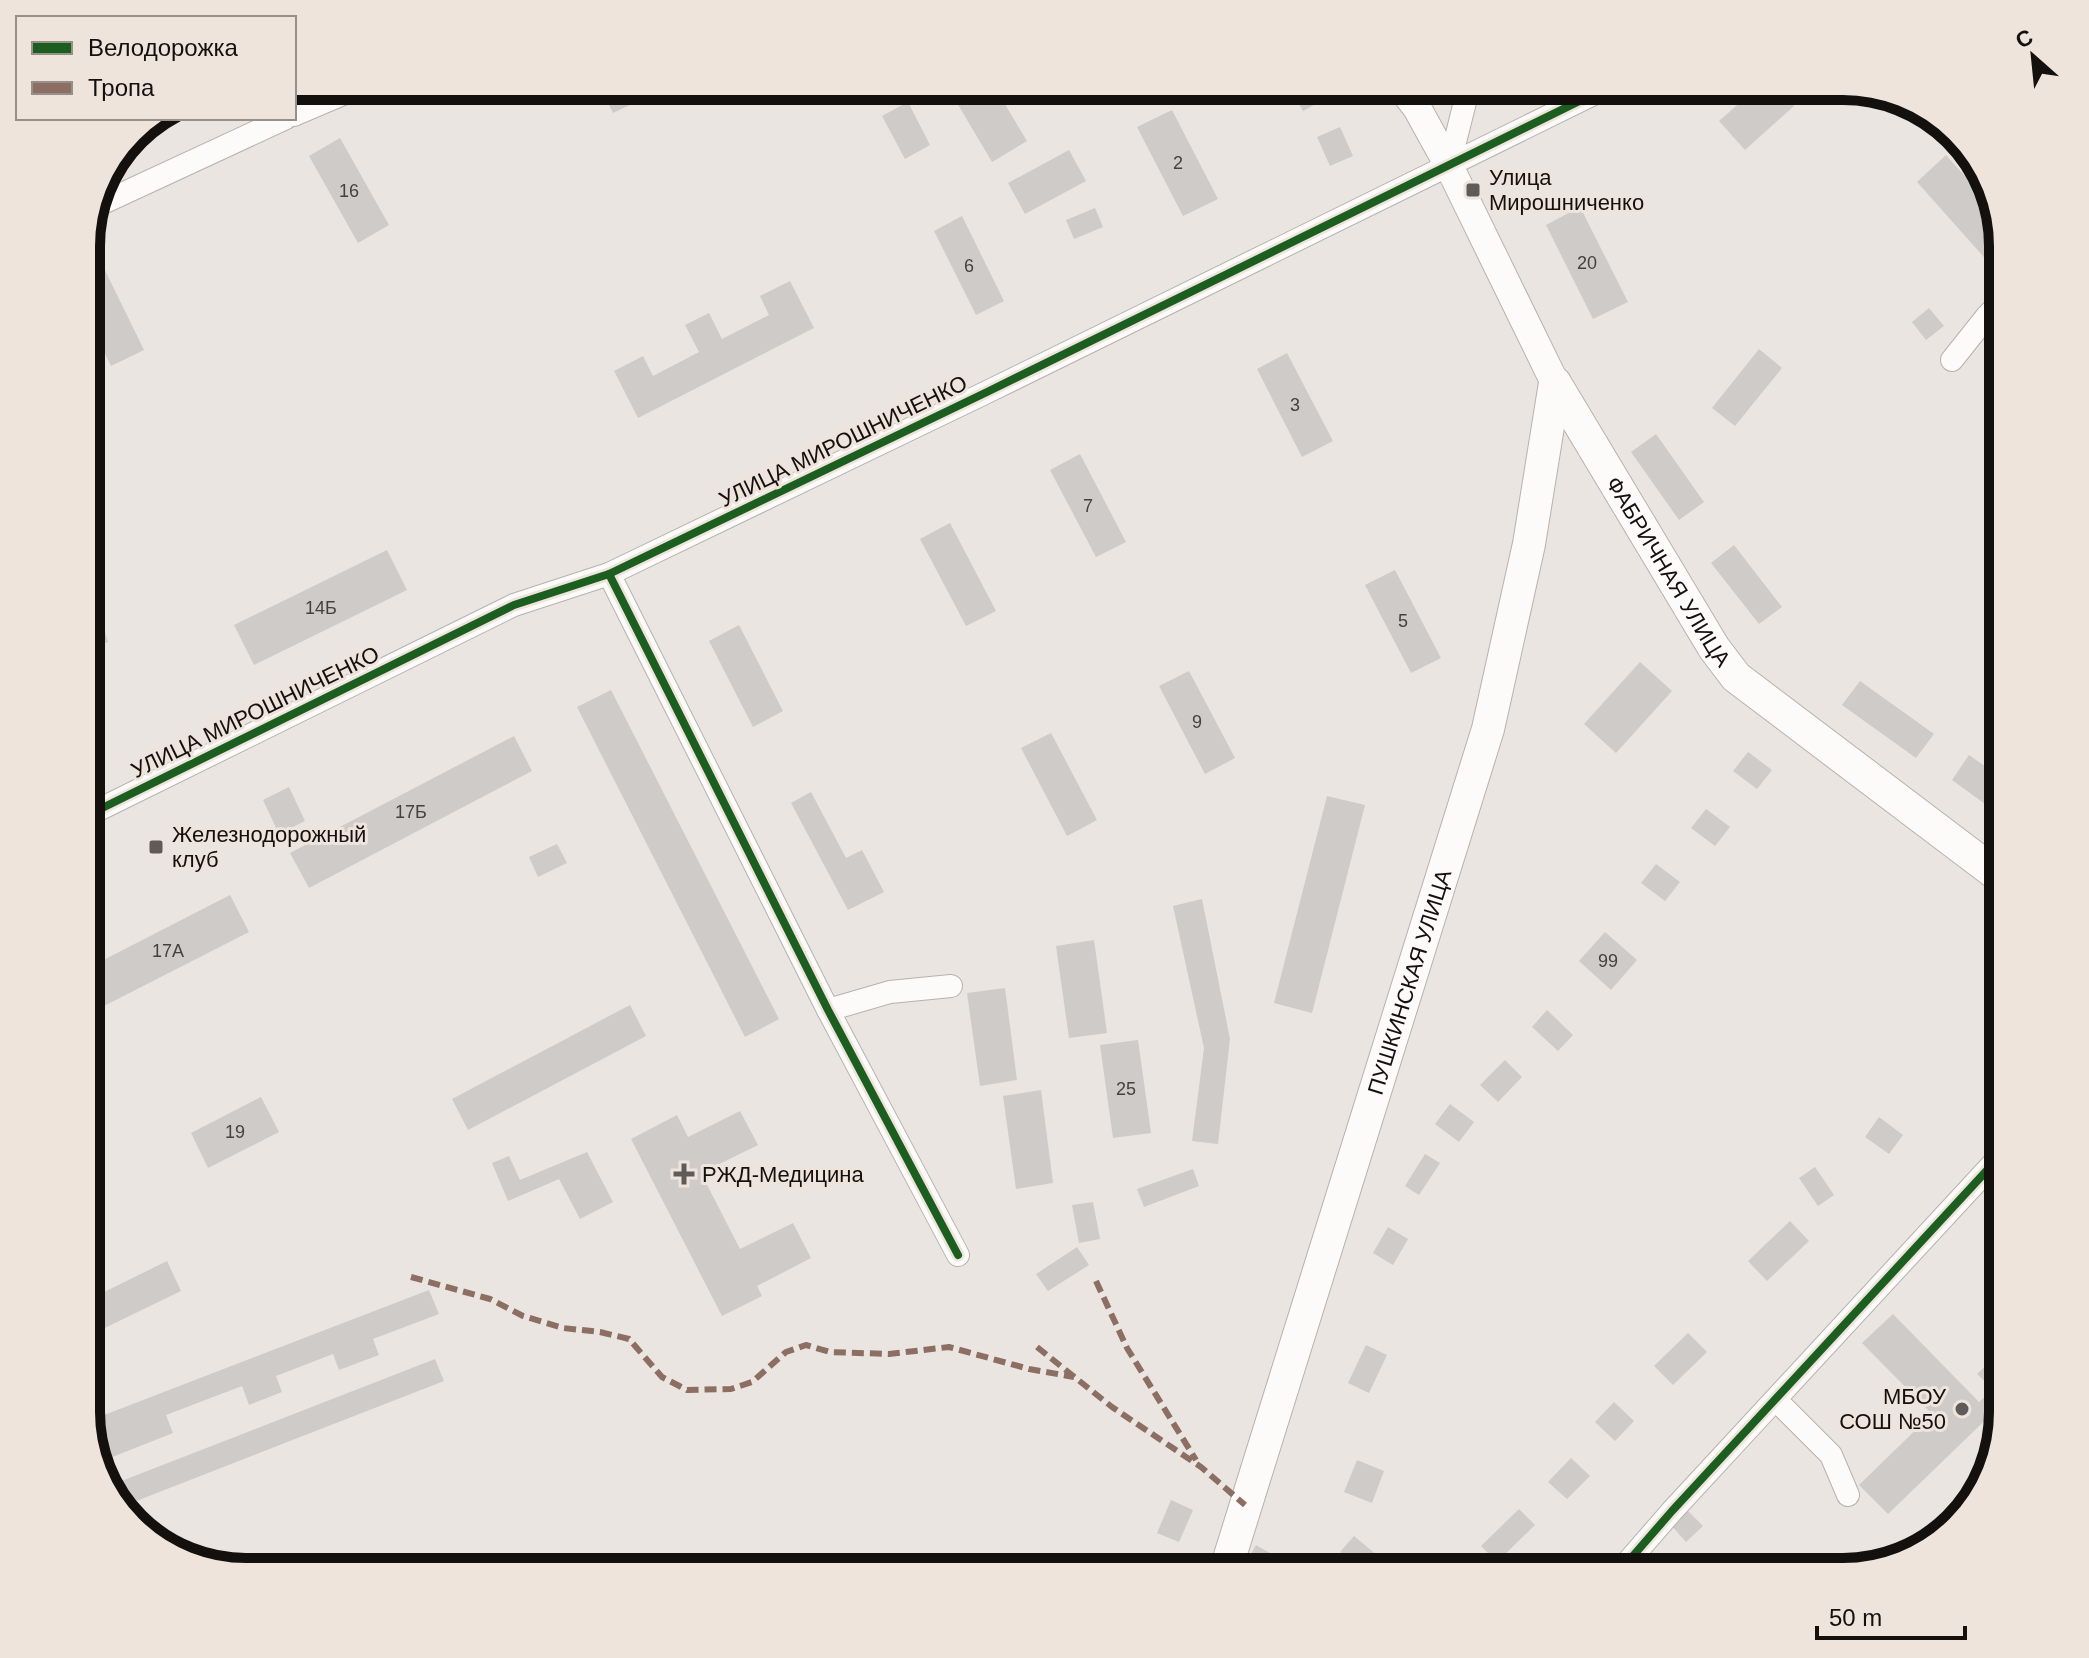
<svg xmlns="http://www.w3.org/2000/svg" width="2089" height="1658" viewBox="0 0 2089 1658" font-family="Helvetica,sans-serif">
<rect width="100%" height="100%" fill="#eae5e0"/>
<!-- building -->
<g fill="#cfcbc8">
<path d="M600 86H631L638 101 613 113Z"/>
<path d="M947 86H994L1027 141 992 162Z"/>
<path d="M1289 86H1315L1323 100 1303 111Z"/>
<path d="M1759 86H1777L1794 106 1745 150 1719 121Z"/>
<path d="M908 102 930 145 905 159 882 116Z"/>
<path d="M1172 110 1218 199 1183 216 1137 127Z"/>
<path d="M1340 127 1353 156 1330 166 1317 137Z"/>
<path d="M340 138 389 225 358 243 309 156Z"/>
<path d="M1069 150 1086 181 1025 214 1008 183Z"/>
<path d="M1946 155 1995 210 2003 254 1991 265 1917 182Z"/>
<path d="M1580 207 1628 302 1593 319 1546 225Z"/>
<path d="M1095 208 1103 227 1074 239 1066 220Z"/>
<path d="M962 216 1004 301 976 315 934 231Z"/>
<path d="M98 256 144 350 111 366 86 314V261Z"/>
<path d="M790 281 814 328 638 418 614 371 643 356 653 376 699 352 685 325 709 313 722 339 769 315 760 296Z"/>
<path d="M1929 308 1944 326 1926 340 1912 322Z"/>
<path d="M1759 349 1782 368 1735 426 1712 408Z"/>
<path d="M1287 353 1333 441 1302 457 1257 369Z"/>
<path d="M1656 434 1704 502 1679 520 1631 452Z"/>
<path d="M1080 454 1126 542 1096 557 1050 470Z"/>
<path d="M950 523 996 611 966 626 920 539Z"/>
<path d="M1734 545 1782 607 1759 624 1711 563Z"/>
<path d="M387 550 407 590 254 665 234 625Z"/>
<path d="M1395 570 1441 658 1411 673 1365 585Z"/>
<path d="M102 623 108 642 92 647 86 628Z"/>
<path d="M739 625 783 711 753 727 709 641Z"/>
<path d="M1640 662 1672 691 1616 753 1584 724Z"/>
<path d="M1189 671 1235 758 1205 774 1159 686Z"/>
<path d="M1860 681 1934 734 1916 758 1842 705Z"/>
<path d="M611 690 779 1019 745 1037 577 707Z"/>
<path d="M1051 733 1097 820 1067 836 1021 748Z"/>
<path d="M514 736 532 771 309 888 290 853Z"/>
<path d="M1748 752 1772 770 1757 789 1733 771Z"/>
<path d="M1969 755 2003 779V817L1952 780Z"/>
<path d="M289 787 305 821 279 834 263 800Z"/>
<path d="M811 792 846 858 862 850 884 892 848 910 791 803Z"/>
<path d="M1327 796 1365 805 1312 1013 1274 1003Z"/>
<path d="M1706 809 1730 827 1715 846 1691 828Z"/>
<path d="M557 844 567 863 538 877 529 857Z"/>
<path d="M1656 864 1680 882 1665 901 1641 883Z"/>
<path d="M230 895 249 932 104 1006 86 969Z"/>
<path d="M1202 899 1230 1039 1218 1144 1192 1141 1204 1048 1173 906Z"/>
<path d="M1605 932 1637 960 1611 990 1579 961Z"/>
<path d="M1094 940 1107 1033 1069 1038 1056 946Z"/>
<path d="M1005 988 1017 1080 980 1086 967 993Z"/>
<path d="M630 1005 646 1036 468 1130 452 1099Z"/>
<path d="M1547 1010 1573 1035 1558 1051 1532 1027Z"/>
<path d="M1138 1040 1151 1133 1113 1138 1100 1045Z"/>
<path d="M1505 1060 1522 1077 1498 1102 1480 1085Z"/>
<path d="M1041 1090 1053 1183 1016 1189 1003 1096Z"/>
<path d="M261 1097 279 1132 208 1168 191 1133Z"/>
<path d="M1450 1104 1474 1122 1459 1142 1435 1124Z"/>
<path d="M740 1111 758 1145 701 1173 740 1249 793 1223 811 1258 757 1286 762 1296 722 1316 631 1139 677 1115 688 1137Z"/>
<path d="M1879 1117 1903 1135 1889 1154 1865 1137Z"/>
<path d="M587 1152 613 1202 580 1219 559 1179 508 1201 492 1163 509 1156 520 1180Z"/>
<path d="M1425 1154 1440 1163 1419 1195 1405 1186Z"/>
<path d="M1815 1167 1834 1195 1818 1206 1799 1178Z"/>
<path d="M1193 1169 1199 1186 1144 1207 1137 1189Z"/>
<path d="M1093 1202 1100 1239 1079 1243 1072 1205Z"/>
<path d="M1790 1221 1809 1241 1767 1281 1748 1261Z"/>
<path d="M1388 1227 1408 1239 1393 1265 1373 1253Z"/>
<path d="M1077 1247 1089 1265 1048 1291 1036 1274Z"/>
<path d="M167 1261 181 1291 86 1337V1301Z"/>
<path d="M429 1290 439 1314 373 1339 379 1355 339 1370 333 1354 276 1376 282 1392 249 1405 242 1386 166 1415 173 1433 97 1463 86 1422Z"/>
<path d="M1893 1314 1979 1402 1993 1389 1977 1374 2003 1349V1403L1888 1514 1859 1485 1932 1414 1862 1343Z"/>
<path d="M1688 1333 1707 1352 1673 1385 1654 1366Z"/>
<path d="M1366 1345 1387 1355 1369 1393 1348 1383Z"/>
<path d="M435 1359 444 1381 121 1507 106 1487Z"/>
<path d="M1614 1402 1634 1421 1615 1441 1595 1422Z"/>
<path d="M1571 1458 1590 1476 1567 1499 1548 1482Z"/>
<path d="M1357 1460 1384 1471 1372 1503 1344 1492Z"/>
<path d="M1171 1500 1193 1510 1179 1542 1157 1533Z"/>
<path d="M1519 1509 1535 1525 1497 1562 1481 1546Z"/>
<path d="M1687 1510 1703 1526 1686 1542 1671 1525Z"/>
<path d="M1354 1536 1397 1572H1364L1340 1552Z"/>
<path d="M1256 1545 1275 1556 1266 1572H1241Z"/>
<path d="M1663 1559 1675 1572H1649Z"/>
</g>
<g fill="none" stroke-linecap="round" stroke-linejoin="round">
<!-- minor casing -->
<g stroke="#b6b2ae" stroke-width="24">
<g id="minor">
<path d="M294 115 362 86"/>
<path d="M1449 166 1469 86"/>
<path d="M94 207 286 118"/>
<path d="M1952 360 1987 316 2003 300"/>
<path d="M609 574 828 1010 958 1255"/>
<path d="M86 816 514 605 609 574 987 392 1610 86"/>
<path d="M828 1010 890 992 951 986"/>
<path d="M1776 1400 1831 1455 1848 1495"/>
<path d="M1619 1572 1672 1511 2003 1153"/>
</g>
</g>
<!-- tertiary casing -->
<g stroke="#b6b2ae" stroke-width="30">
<path id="tertiary" d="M1400 86 1417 108 1449 166 1555 383"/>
</g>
<!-- secondary casing -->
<g stroke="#b6b2ae" stroke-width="34">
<g id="secondary">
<path id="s1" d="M1555 383 1714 648 1736 677 2003 879"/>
<path id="s2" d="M1225 1572 1488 729 1529 544 1555 383"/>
</g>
</g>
<!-- minor -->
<use href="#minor" stroke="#fcfbfa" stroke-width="22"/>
<!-- tertiary -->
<use href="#tertiary" stroke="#fcfbfa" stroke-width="28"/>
<!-- secondary -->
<use href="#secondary" stroke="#fcfbfa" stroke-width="32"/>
<!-- quiet -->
<g stroke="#8d6e63" stroke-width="6" stroke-dasharray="12 6" stroke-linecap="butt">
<path d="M411 1277 490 1299 523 1316 563 1328 600 1332 629 1339 662 1377 687 1390 731 1389 752 1382 786 1352 806 1345 830 1352 889 1354 949 1347 1029 1369 1074 1377"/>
<path d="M1096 1281 1127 1348 1196 1460"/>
<path d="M1037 1347 1112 1407 1201 1467 1245 1505"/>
</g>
<!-- cycleway casing -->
<g stroke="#eee4dc" stroke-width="13">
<g id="cycleway">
<path d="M609 574 828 1010 958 1255"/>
<path d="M86 816 514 605 609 574 987 392 1610 86"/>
<path d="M1619 1572 1672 1511 2003 1153"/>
</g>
</g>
<!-- cycleway -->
<use href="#cycleway" stroke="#1b5e20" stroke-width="8"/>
</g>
<!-- markers -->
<g fill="#5e5b58" stroke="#eee4dc" stroke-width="3">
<rect x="1465" y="182" width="16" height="16" rx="4"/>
<rect x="148" y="839" width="16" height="16" rx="4"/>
<path d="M680 1162h8v8h8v8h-8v8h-8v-8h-8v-8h8z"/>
<circle cx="1962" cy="1409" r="8"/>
</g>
<g text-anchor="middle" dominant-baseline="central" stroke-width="6" stroke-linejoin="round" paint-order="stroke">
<!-- number labels -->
<g font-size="18" fill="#44413e">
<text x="1178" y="163">2</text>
<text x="349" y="191">16</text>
<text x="1587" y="263">20</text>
<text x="969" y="266">6</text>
<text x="1295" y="405">3</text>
<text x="1088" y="506">7</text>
<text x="321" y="608">14Б</text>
<text x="1403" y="621">5</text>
<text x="1197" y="722">9</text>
<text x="411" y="812">17Б</text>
<text x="168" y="951">17А</text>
<text x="1608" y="961">99</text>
<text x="1126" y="1089">25</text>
<text x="235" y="1132">19</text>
</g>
<!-- poi labels -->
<g font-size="22" fill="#13100e" stroke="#eee4dc" text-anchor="start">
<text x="1489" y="177">Улица<tspan x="1489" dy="25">Мирошниченко</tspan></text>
<text x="172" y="834">Железнодорожный<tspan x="172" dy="25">клуб</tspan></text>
<text x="702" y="1174">РЖД-Медицина</text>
<text x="1946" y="1396" text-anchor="end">МБОУ<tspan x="1946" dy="25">СОШ №50</tspan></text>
</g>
<!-- street labels -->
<g font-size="22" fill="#13100e" stroke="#eee4dc">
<text transform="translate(843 441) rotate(-26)">УЛИЦА МИРОШНИЧЕНКО</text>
<text stroke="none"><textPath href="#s1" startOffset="220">ФАБРИЧНАЯ УЛИЦА</textPath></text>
<text transform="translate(255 712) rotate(-26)">УЛИЦА МИРОШНИЧЕНКО</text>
<text stroke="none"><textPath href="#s2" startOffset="618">ПУШКИНСКАЯ УЛИЦА</textPath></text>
</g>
</g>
<!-- crop -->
<path d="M0 0H2089V1658H0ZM246 100H1843A146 146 0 0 1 1989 246V1412A146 146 0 0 1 1843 1558H246A146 146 0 0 1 100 1412V246A146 146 0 0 1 246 100Z" fill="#eee4dc" fill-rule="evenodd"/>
<path fill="none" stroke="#13100e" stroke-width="10" d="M246 100H1843A146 146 0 0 1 1989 246V1412A146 146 0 0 1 1843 1558H246A146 146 0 0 1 100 1412V246A146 146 0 0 1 246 100Z"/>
<!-- legend -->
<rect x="16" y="16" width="280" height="104" fill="#eee4dc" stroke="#968f8a" stroke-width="2"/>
<rect x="32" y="42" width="40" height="12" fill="#1b5e20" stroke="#968f8a" stroke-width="2"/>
<text x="88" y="56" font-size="24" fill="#13100e">Велодорожка</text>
<rect x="32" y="82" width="40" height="12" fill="#8d6e63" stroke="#968f8a" stroke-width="2"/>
<text x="88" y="96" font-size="24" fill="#13100e">Тропа</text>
<!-- north arrow -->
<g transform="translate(2033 56) rotate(333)" stroke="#eee4dc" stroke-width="6" paint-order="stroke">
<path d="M0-6L14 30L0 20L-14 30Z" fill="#13100e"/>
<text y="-12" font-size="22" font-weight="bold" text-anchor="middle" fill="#13100e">С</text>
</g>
<!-- scale -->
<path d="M1817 1626v12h148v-12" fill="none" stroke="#13100e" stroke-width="4"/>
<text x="1829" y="1626" font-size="24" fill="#13100e" stroke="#eee4dc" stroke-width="6" paint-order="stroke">50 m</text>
</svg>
